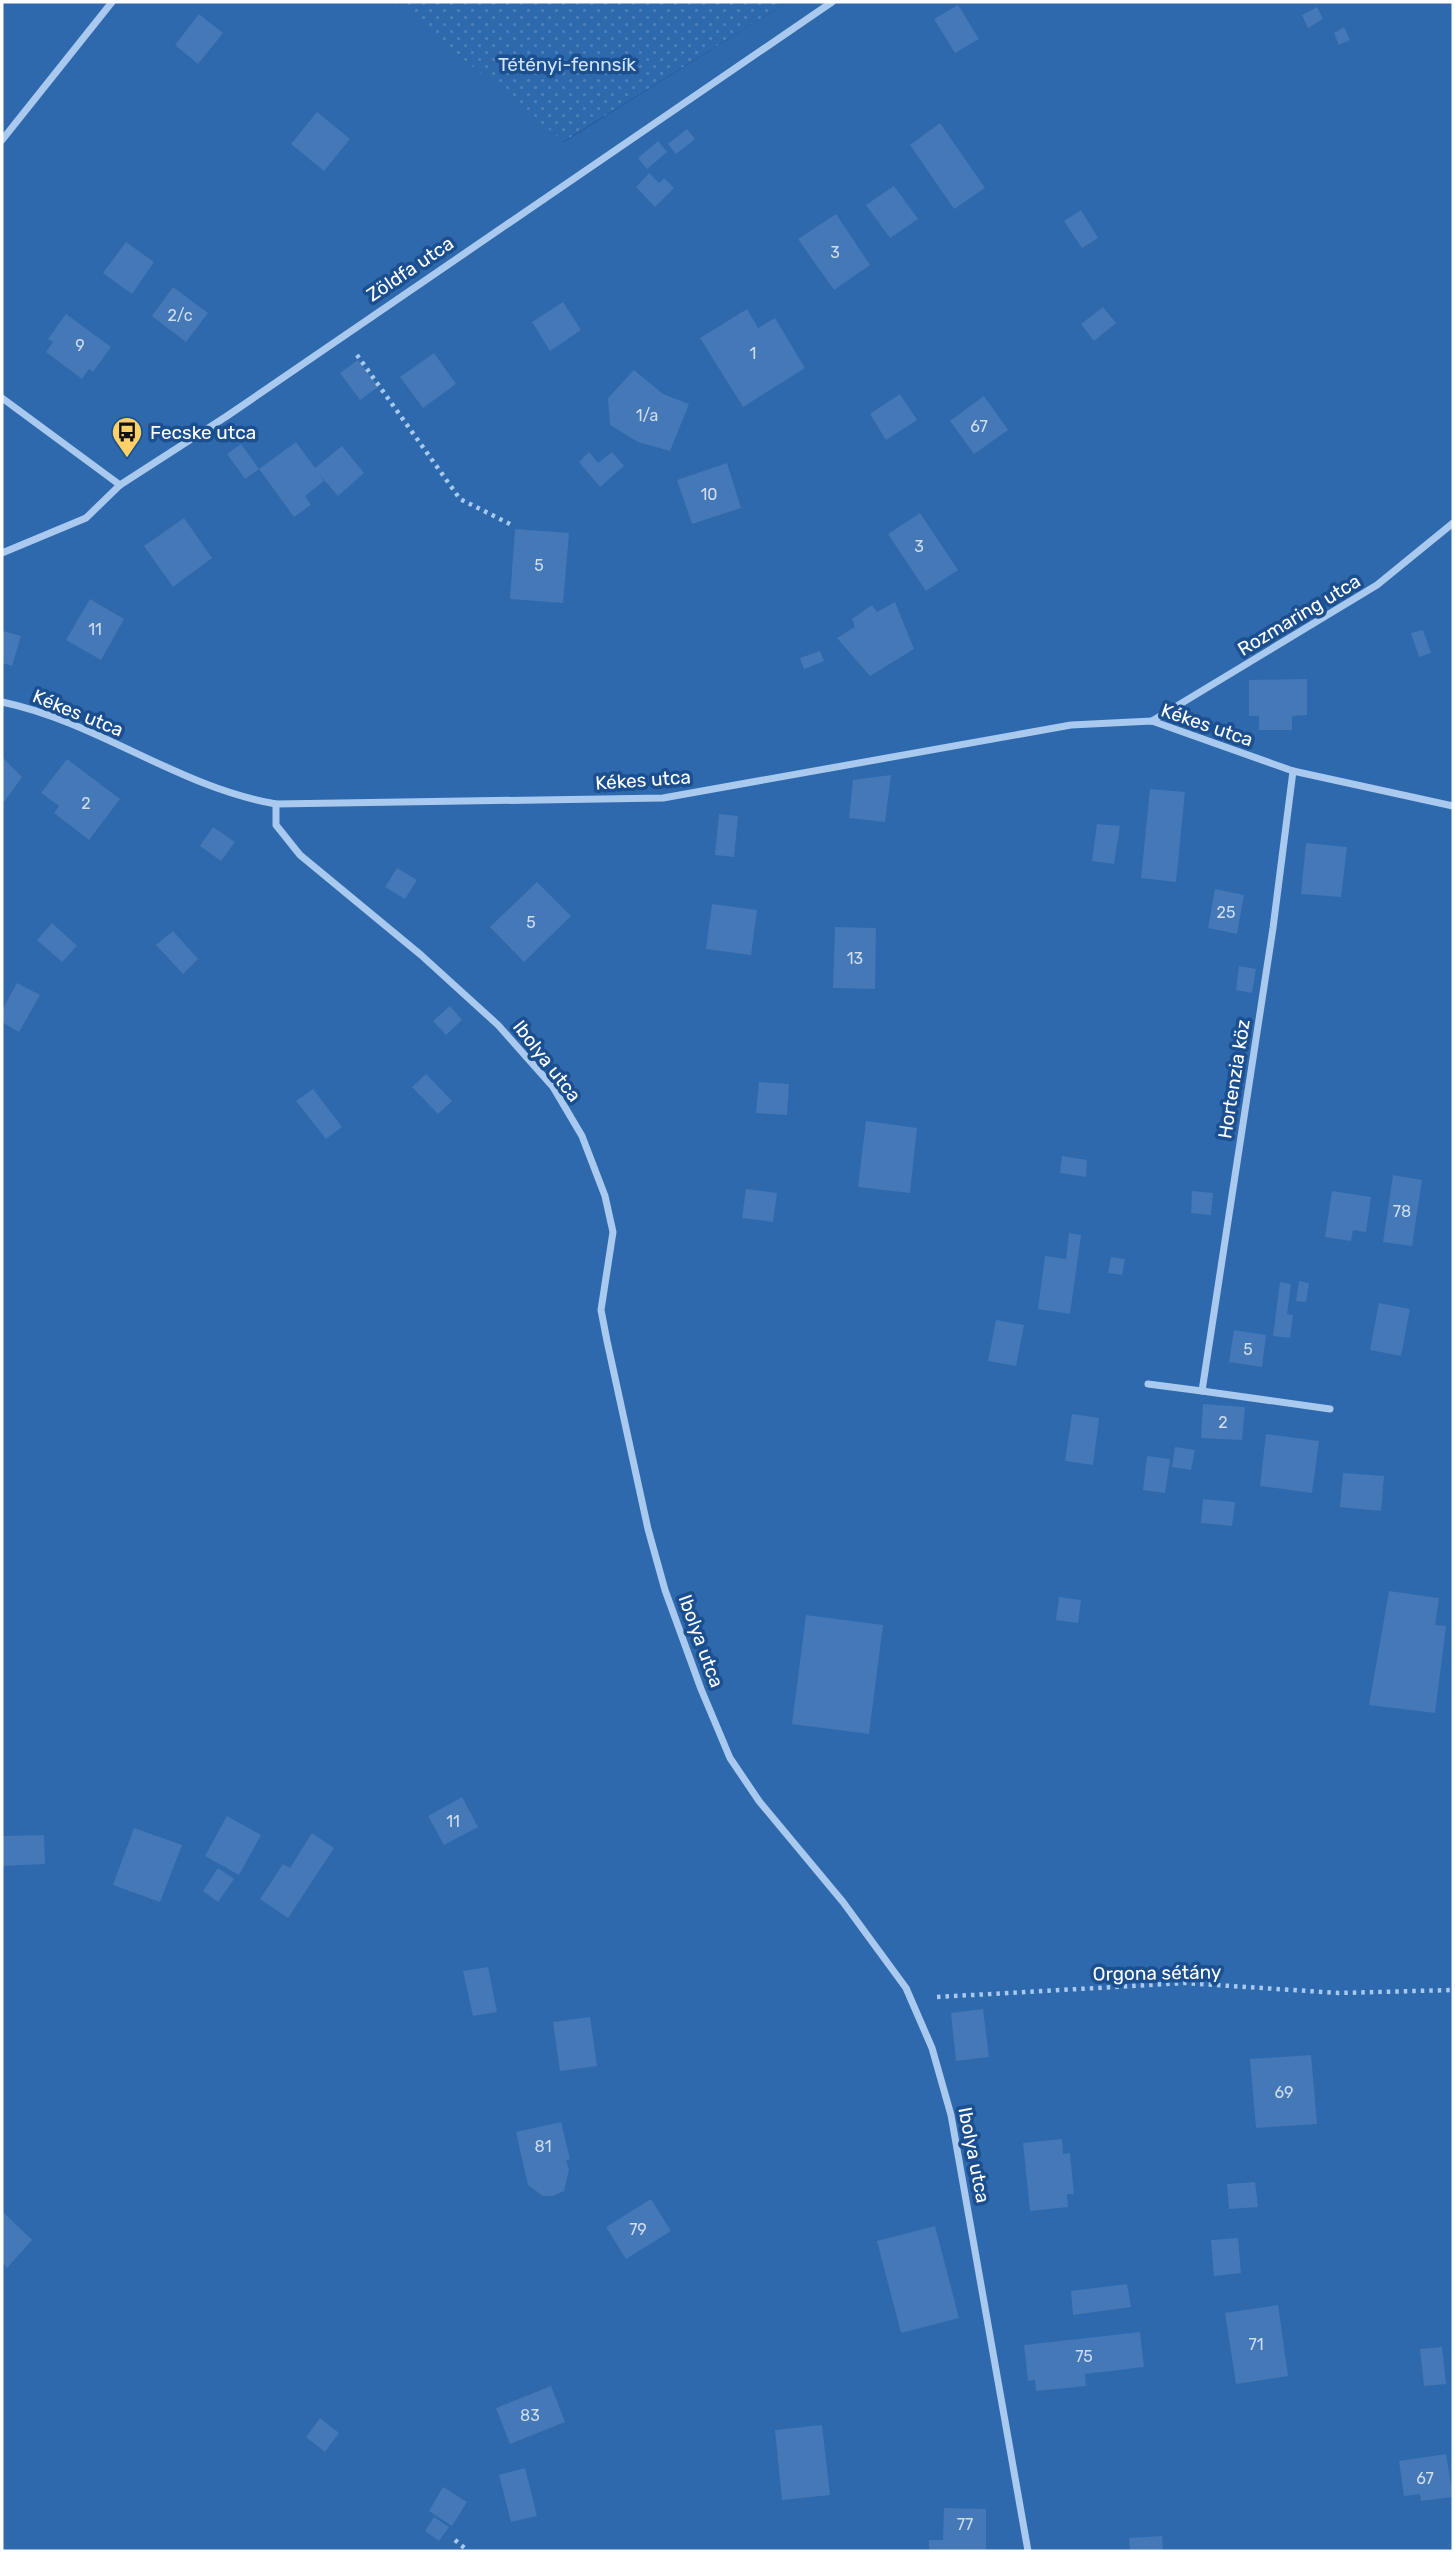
<svg xmlns="http://www.w3.org/2000/svg" width="1455" height="2553" viewBox="0 0 1455 2553" font-family="Rubik,sans-serif">
<defs>
<pattern id="grass-dots" width="8" height="8" patternUnits="userSpaceOnUse" patternTransform="scale(1.75)"><rect width="8" height="8" fill="#2e69ad"/><path d="M2 2h.1M6 6h.1" fill="none" stroke="#4d80b9" stroke-width="1.8" stroke-linecap="round"/></pattern>
</defs>
<rect width="100%" height="100%" fill="#1b4f8f"/>
<!-- grass -->
<path fill="url(#grass-dots)" d="M393 2H787L563 142Z"/>
<!-- garden -->
<path fill="#2e69ad" d="M2 2H394L564 142 787 2H1453V2551H2Z"/>
<!-- building -->
<g fill="#4478b7">
<path d="M958 5 979 39 955 53 934 19Z"/>
<path d="M1317 7 1323 19 1308 28 1302 15Z"/>
<path d="M199 14 223 33 198 64 175 45Z"/>
<path d="M1344 27 1350 40 1339 45 1334 33Z"/>
<path d="M317 112 350 139 324 171 291 144Z"/>
<path d="M940 123 985 188 954 209 910 145Z"/>
<path d="M687 129 695 139 676 154 668 144Z"/>
<path d="M658 141 667 152 647 169 638 158Z"/>
<path d="M649 173 659 183 664 178 674 188 655 207 636 187Z"/>
<path d="M894 186 918 219 890 238 866 205Z"/>
<path d="M1081 210 1098 238 1082 248 1064 221Z"/>
<path d="M836 214 870 265 834 290 798 239Z"/>
<path d="M126 242 154 262 132 294 103 273Z"/>
<path d="M173 287 208 313 186 342 152 316Z"/>
<path d="M563 302 581 330 550 351 532 322Z"/>
<path d="M1103 307 1116 323 1094 341 1081 324Z"/>
<path d="M747 309 758 328 775 318 805 368 743 407 700 338Z"/>
<path d="M66 314 111 347 93 372 89 369 82 379 46 352 53 342 48 339Z"/>
<path d="M434 353 456 384 423 408 400 377Z"/>
<path d="M358 360 378 387 360 400 340 373Z"/>
<path d="M634 370 663 394 689 404 670 451 638 442 610 425 608 398Z"/>
<path d="M900 394 917 420 886 440 870 414Z"/>
<path d="M984 396 1008 430 974 454 950 421Z"/>
<path d="M296 442 315 468 342 446 364 473 338 496 319 474 324 481 305 496 311 505 294 517 259 469Z"/>
<path d="M241 444 259 469 245 479 227 454Z"/>
<path d="M589 452 598 463 612 452 624 466 600 487 579 462Z"/>
<path d="M727 463 741 508 692 524 677 480Z"/>
<path d="M920 513 958 570 926 591 888 534Z"/>
<path d="M184 518 212 558 173 587 144 546Z"/>
<path d="M515 529 569 533 563 603 510 599Z"/>
<path d="M90 599 124 619 101 660 66 640Z"/>
<path d="M895 602 914 649 870 676 837 638 855 627 852 619 872 605 877 612Z"/>
<path d="M1423 630 1431 653 1419 657 1411 633Z"/>
<path d="M3 631 21 636 12 666 2 663Z"/>
<path d="M820 651 824 661 804 669 800 658Z"/>
<path d="M1307 679V715L1292 716V730H1259V716H1249V680Z"/>
<path d="M2 757 22 777 4 802 2 800Z"/>
<path d="M67 759 120 799 89 840 54 813 59 806 41 793Z"/>
<path d="M891 775 885 822 849 818 853 780Z"/>
<path d="M1150 789 1185 792 1176 882 1141 878Z"/>
<path d="M719 814 738 816 734 857 715 855Z"/>
<path d="M1097 824 1120 826 1114 864 1092 861Z"/>
<path d="M213 827 235 842 221 861 200 846Z"/>
<path d="M1306 843 1347 847 1341 897 1301 894Z"/>
<path d="M397 868 417 880 405 899 385 887Z"/>
<path d="M537 882 571 916 524 962 490 927Z"/>
<path d="M1215 889 1244 895 1237 934 1208 928Z"/>
<path d="M712 904 757 910 751 955 706 949Z"/>
<path d="M52 923 77 946 62 962 37 940Z"/>
<path d="M835 927 876 928 875 989 833 988Z"/>
<path d="M173 931 198 959 183 974 156 945Z"/>
<path d="M1239 966 1256 969 1252 993 1236 990Z"/>
<path d="M17 983 40 995 19 1032 2 1022V1010Z"/>
<path d="M450 1006 462 1020 446 1035 433 1021Z"/>
<path d="M426 1074 452 1101 438 1114 412 1087Z"/>
<path d="M759 1082 789 1084 787 1115 756 1113Z"/>
<path d="M313 1089 342 1127 326 1139 296 1101Z"/>
<path d="M866 1121 917 1128 910 1193 858 1187Z"/>
<path d="M1062 1156 1087 1160 1086 1177 1060 1173Z"/>
<path d="M1393 1175 1422 1180 1412 1246 1383 1242Z"/>
<path d="M746 1189 777 1193 773 1222 742 1218Z"/>
<path d="M1192 1191 1213 1193 1211 1215 1191 1213Z"/>
<path d="M1332 1191 1371 1197 1366 1232 1353 1230 1351 1241 1325 1237Z"/>
<path d="M1069 1233 1081 1235 1070 1314 1038 1309 1045 1256 1066 1259Z"/>
<path d="M1111 1257 1125 1259 1122 1275 1108 1273Z"/>
<path d="M1299 1281 1309 1283 1306 1302 1296 1301Z"/>
<path d="M1280 1282 1291 1284 1287 1314 1293 1315 1290 1338 1273 1336Z"/>
<path d="M1379 1303 1410 1309 1401 1356 1370 1350Z"/>
<path d="M996 1320 1024 1325 1016 1366 988 1361Z"/>
<path d="M1234 1330 1266 1335 1262 1367 1229 1362Z"/>
<path d="M1203 1404 1245 1407 1242 1440 1201 1438Z"/>
<path d="M1072 1414 1099 1418 1093 1465 1065 1461Z"/>
<path d="M1266 1434 1319 1441 1312 1493 1260 1486Z"/>
<path d="M1175 1447 1195 1450 1191 1470 1172 1467Z"/>
<path d="M1147 1456 1170 1459 1165 1493 1143 1490Z"/>
<path d="M1343 1473 1384 1476 1381 1511 1340 1507Z"/>
<path d="M1203 1499 1235 1502 1232 1526 1201 1523Z"/>
<path d="M1389 1591 1439 1598 1435 1625 1446 1626 1435 1713 1369 1705Z"/>
<path d="M1059 1597 1081 1600 1078 1623 1056 1620Z"/>
<path d="M806 1615 883 1625 869 1734 792 1724Z"/>
<path d="M462 1797 478 1827 444 1845 428 1816Z"/>
<path d="M227 1816 261 1835 239 1875 205 1856Z"/>
<path d="M134 1828 182 1845 160 1902 113 1885Z"/>
<path d="M312 1833 334 1848 288 1918 260 1899 283 1864 290 1868Z"/>
<path d="M44 1835 45 1864 2 1866V1836Z"/>
<path d="M218 1868 234 1879 218 1902 203 1891Z"/>
<path d="M488 1967 497 2012 473 2016 463 1971Z"/>
<path d="M983 2009 989 2057 956 2061 951 2013Z"/>
<path d="M590 2017 597 2066 560 2071 553 2022Z"/>
<path d="M1311 2055 1317 2124 1256 2128 1250 2059Z"/>
<path d="M561 2122 570 2159 566 2161 569 2169 564 2191 553 2196H543L528 2185 516 2132Z"/>
<path d="M1062 2139 1063 2154 1070 2153 1074 2194H1067L1068 2207 1030 2211 1023 2143Z"/>
<path d="M1255 2182 1258 2207 1229 2209 1227 2184Z"/>
<path d="M651 2199 671 2231 626 2259 606 2227Z"/>
<path d="M2 2211 32 2240 7 2268 2 2262Z"/>
<path d="M935 2226 959 2318 901 2333 877 2241Z"/>
<path d="M1238 2238 1241 2273 1214 2276 1211 2240Z"/>
<path d="M1127 2284 1131 2307 1073 2315 1071 2291Z"/>
<path d="M1278 2305 1288 2376 1236 2384 1225 2313Z"/>
<path d="M1140 2332 1144 2367 1085 2374 1086 2386 1036 2391 1035 2380 1028 2381 1024 2345Z"/>
<path d="M1442 2347 1446 2384 1424 2386 1420 2349Z"/>
<path d="M551 2386 565 2422 510 2444 496 2408Z"/>
<path d="M320 2418 339 2433 325 2452 306 2437Z"/>
<path d="M822 2425 830 2495 782 2500 775 2430Z"/>
<path d="M1446 2454 1453 2497 1421 2501 1420 2494 1404 2496 1399 2461Z"/>
<path d="M525 2468 537 2516 511 2522 499 2475Z"/>
<path d="M443 2487 467 2502 452 2526 429 2511Z"/>
<path d="M944 2508 986 2509V2551H929V2540H943Z"/>
<path d="M434 2517 449 2527 439 2541 425 2531Z"/>
<path d="M1162 2536 1163 2551H1130L1129 2538Z"/>
</g>
<g fill="none" stroke-linecap="round" stroke-linejoin="round">
<!-- path -->
<g stroke="#a9c9ee" stroke-width="4.5" stroke-dasharray="3.5 5" stroke-linecap="butt">
<path d="M357 355 460 499 510 524"/>
<path d="M937 1997 1185 1983 1339 1993 1453 1990"/>
<path d="M455 2540 468 2551"/>
</g>
<!-- minor -->
<g stroke="#a9c9ee" stroke-width="7">
<path d="M2 140 112 2"/>
<path d="M2 398 120 485"/>
<path d="M2 553 86 518 120 485 227 416 832 2"/>
<path d="M2 702C98 722 178 787 276 804L663 798 1071 725 1152 721 1293 771 1453 806"/>
<path d="M1152 721 1377 585 1453 523"/>
<path d="M1293 771 1273 928 1202 1391 1330 1409"/>
<path d="M276 804V825L300 855 421 955 498 1025 553 1087 582 1136 605 1196 613 1232 601 1310 607 1341 648 1529 665 1590 701 1689 730 1758 759 1801 843 1902 906 1988 932 2048 951 2115 1028 2551"/>
<path d="M1148 1384 1202 1391"/>
</g>
</g>
<!-- icons -->
<defs>
<g id="bus-pin" transform="scale(1.575)"><path d="M0 17L-7.5 6A9.5 9.5 0 1 1 7.5 6Z" fill="#ffd166" stroke="#1b4f8f"/><path d="M-5-6H5V4H4V6H2V4H-2V6H-4V4H-5ZM-3.5-4V0h7V-4ZM-3.5 1.2v1.5H-2V1.2ZM2 1.2v1.5H3.5V1.2Z" fill="#111"/></g>
</defs>
<g fill-rule="evenodd">
<use href="#bus-pin" x="127" y="432"/>
</g>
<g text-anchor="middle" dominant-baseline="central" stroke-width="7" stroke-linejoin="round" paint-order="stroke">
<!-- number labels -->
<g font-size="16" fill="#d0dded">
<text x="835" y="252">3</text>
<text x="180" y="315">2/c</text>
<text x="80" y="345">9</text>
<text x="753" y="353">1</text>
<text x="647" y="415">1/a</text>
<text x="979" y="426">67</text>
<text x="709" y="494">10</text>
<text x="919" y="546">3</text>
<text x="539" y="565">5</text>
<text x="95" y="629">11</text>
<text x="86" y="803">2</text>
<text x="1226" y="912">25</text>
<text x="531" y="922">5</text>
<text x="855" y="958">13</text>
<text x="1402" y="1211">78</text>
<text x="1248" y="1349">5</text>
<text x="1223" y="1422">2</text>
<text x="453" y="1821">11</text>
<text x="1284" y="2092">69</text>
<text x="543" y="2146">81</text>
<text x="638" y="2229">79</text>
<text x="1256" y="2344">71</text>
<text x="1084" y="2356">75</text>
<text x="530" y="2415">83</text>
<text x="1425" y="2478">67</text>
<text x="965" y="2524">77</text>
</g>
<!-- park labels -->
<g font-size="19" fill="#cfe3fa" stroke="#1b4f8f">
<text x="567" y="64">Tétényi-fennsík</text>
</g>
<!-- street labels -->
<g font-size="19" fill="#fff" stroke="#1b4f8f">
<text transform="translate(410 269) rotate(-34)">Zöldfa utca</text>
<text transform="translate(1299 615) rotate(-31)">Rozmaring utca</text>
<text transform="translate(78 713) rotate(22)">Kékes utca</text>
<text transform="translate(1207 725) rotate(19)">Kékes utca</text>
<text transform="translate(643 780) rotate(-4)">Kékes utca</text>
<text transform="translate(547 1061) rotate(52)">Ibolya utca</text>
<text transform="translate(1234 1079) rotate(-81)">Hortenzia köz</text>
<text transform="translate(701 1641) rotate(70)">Ibolya utca</text>
<text transform="translate(1157 1973) rotate(-1)">Orgona sétány</text>
<text transform="translate(974 2155) rotate(79)">Ibolya utca</text>
</g>
<!-- poi labels -->
<g font-size="19" fill="#fff" stroke="#1b4f8f" text-anchor="start">
<text x="150" y="432">Fecske utca</text>
</g>
</g>
<!-- border -->
<rect width="1455" height="2553" fill="none" stroke="#ffffff" stroke-width="7"/>
</svg>
